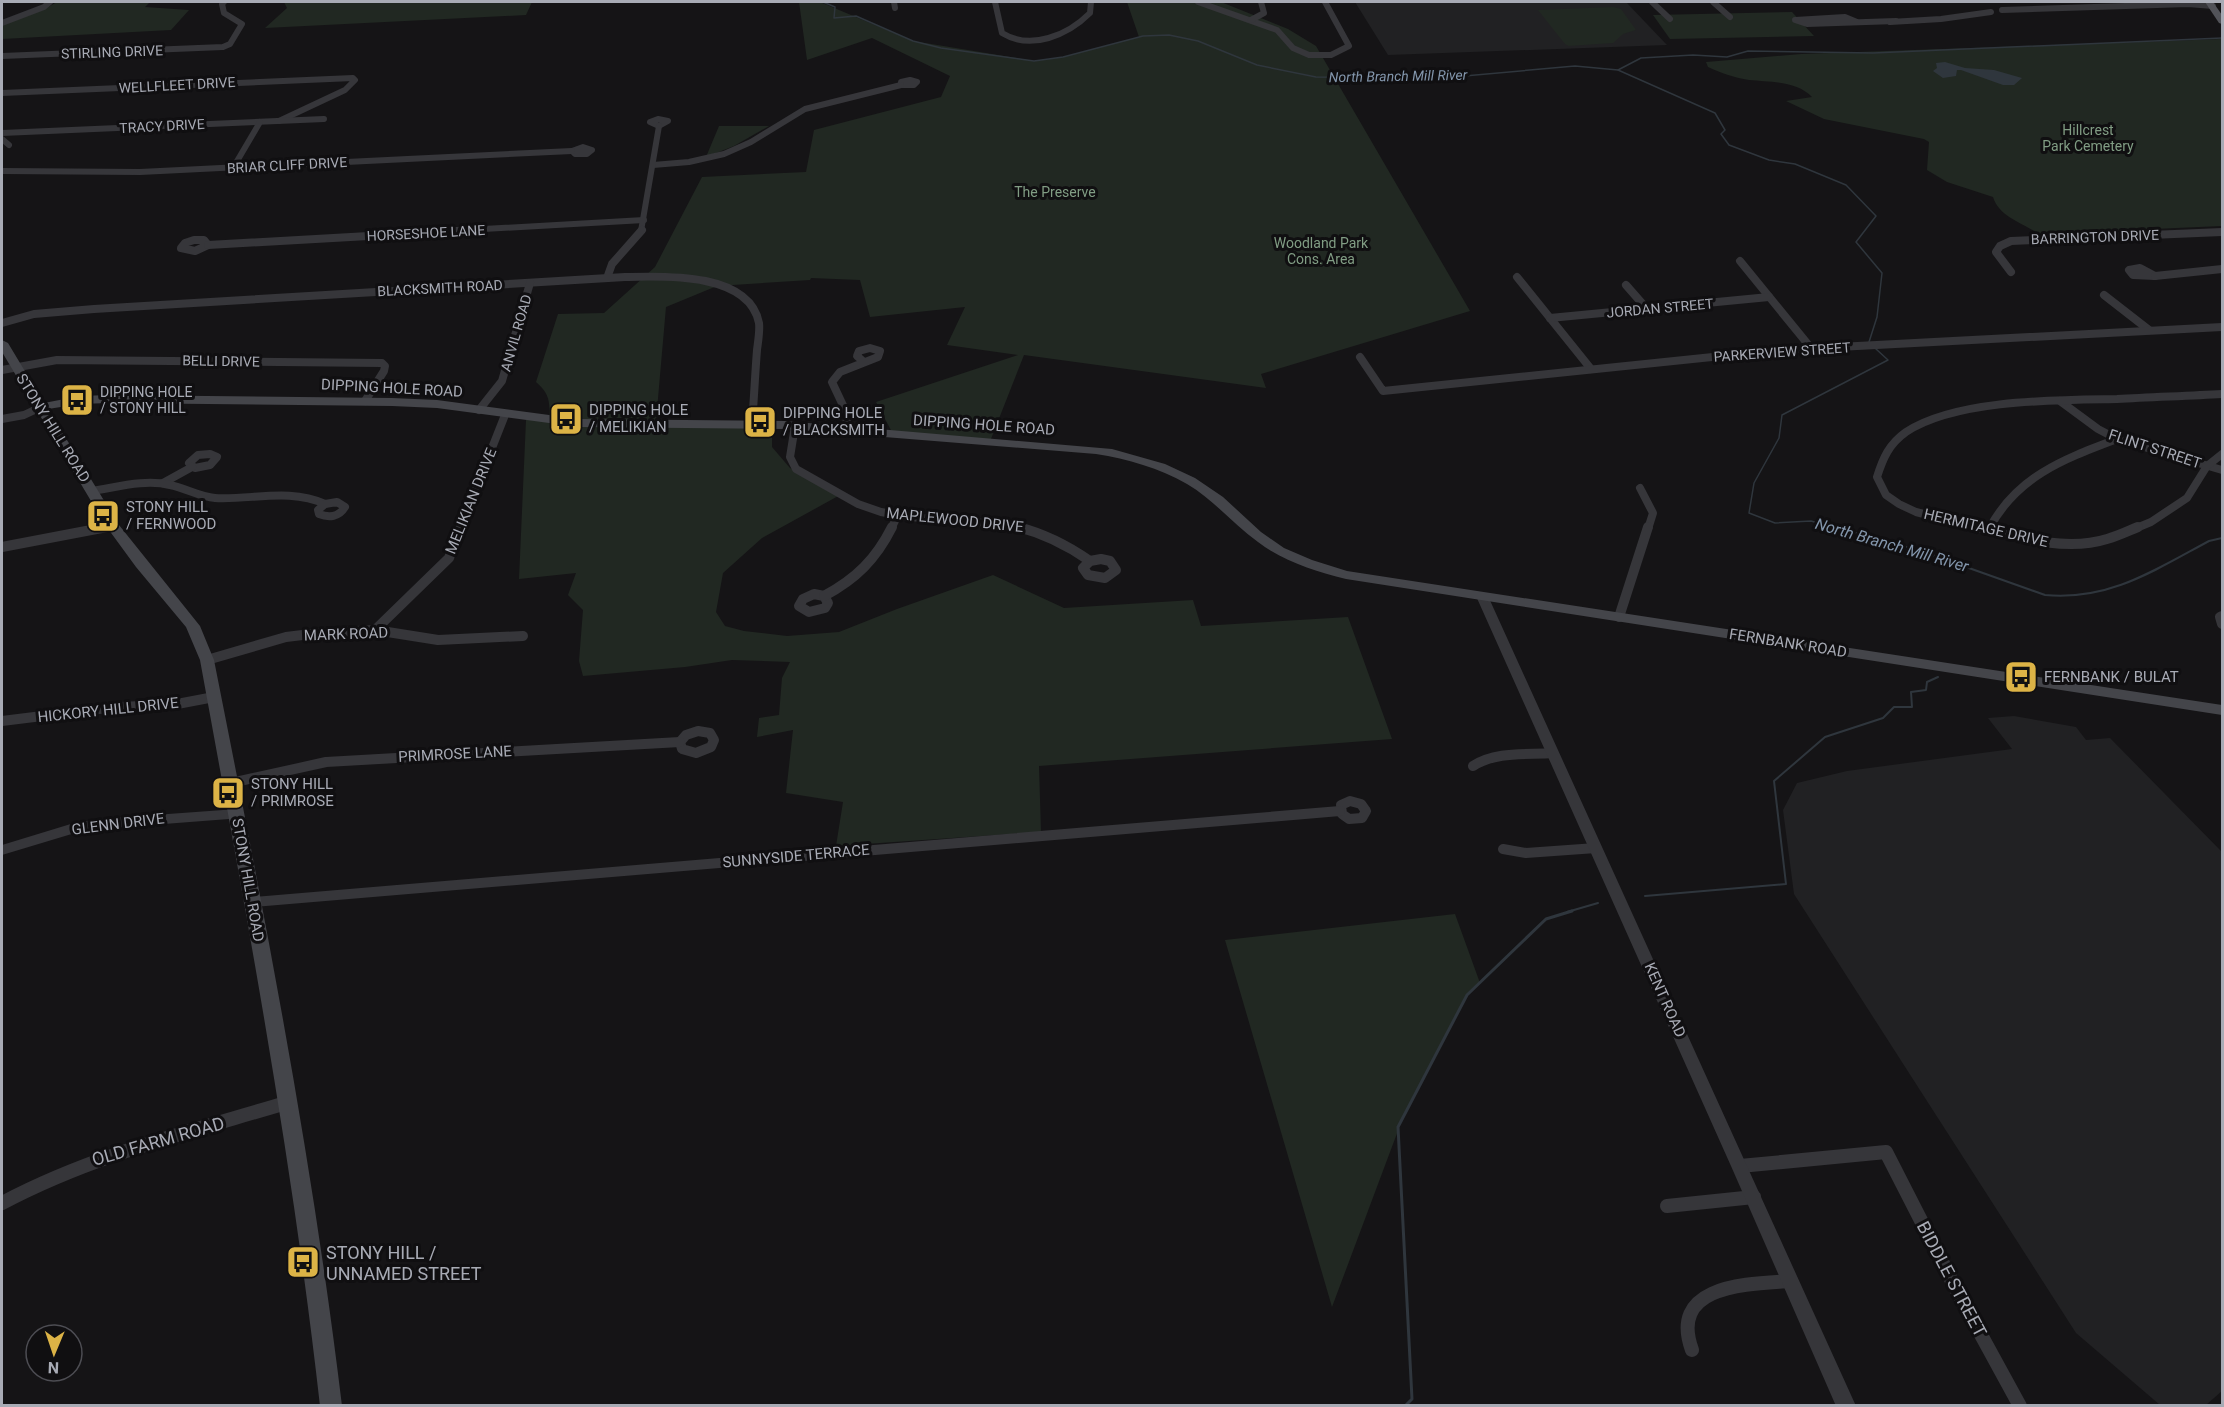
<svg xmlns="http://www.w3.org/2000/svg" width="2224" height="1407" viewBox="0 0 2224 1407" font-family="Roboto,sans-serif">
<rect width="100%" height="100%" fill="#151416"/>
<!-- built -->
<g fill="#212123">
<path d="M1355 2H1626L1667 45 1388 55Z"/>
<path d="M2014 716 2076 727 2086 740 2110 738 2222 852V1391L2206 1405H2160L2076 1333 1794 894 1783 810 1797 783 1847 771 2012 749 1988 718Z"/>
</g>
<!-- green -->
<g fill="#212822">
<path d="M57 2H150L145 7 189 10 171 30 2 39V23L43 10Z"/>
<path d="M284 2H532L526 15 265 28 287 8Z"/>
<path d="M799 2H820L913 41 1034 61 1063 57 1139 37 1127 2H1221L1288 29 1316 46 1470 311 1261 374 1266 388 1024 355 989 444 893 434 876 402 1018 355 947 345 965 307 870 317 860 280 811 278 810 280 717 286 666 307 656 421 772 425V447L790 468 840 495 762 538 723 573 716 612 725 626 744 631 787 636 839 632 897 609 993 575 1064 608 1193 600 1201 626 1348 617 1392 739 1039 766 1041 832 836 846 843 802 786 793 793 730 757 737 759 718 779 715 782 678 790 662 732 660 685 667 583 676 579 661 583 610 568 595 576 573 519 579 526 420H549C550 402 550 394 536 382L558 314 604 313 655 267 702 177 806 172 814 130 941 97 950 76 872 38 807 60Z"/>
<path d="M1613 7 1621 9 1636 30 1623 34 1613 43 1569 46 1565 44 1538 10Z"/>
<path d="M1792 12 1814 36 1670 39 1653 15Z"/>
<path d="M2222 39V226L2039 234C2023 223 1999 217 1993 197L1947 182 1927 170 1929 142 1924 139 1824 119 1786 101 1812 97C1797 81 1770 82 1749 80 1735 78 1721 73 1708 67L1706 62 1801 54Z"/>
<path d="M719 126H769L734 146 706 157Z"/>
<path d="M1455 914 1480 983 1468 995 1405 1112 1332 1307 1225 940Z"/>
</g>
<!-- water -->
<path fill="#2f363d" d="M1945 62 1965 68 1994 70 2022 78 2014 85H2003L1961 70H1957L1956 76 1943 78 1933 71 1937 68 1936 63Z"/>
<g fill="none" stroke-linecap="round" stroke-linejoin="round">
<!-- stream-far2 -->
<g stroke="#2f363d" stroke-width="1.5">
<path d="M823 2 835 7 834 18 856 16 913 41 941 48 1034 61 1063 57 1143 36 1169 35 1198 41 1257 65 1316 77 1442 78 1575 66 1618 70 1715 113 1725 130 1721 134 1729 145 1769 160 1795 164 1846 185 1876 216 1856 242 1882 273 1877 317 1869 342"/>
<path d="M1618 70 1641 58 1693 55 1727 57 1748 51 1873 53 2222 38"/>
<path d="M1839 529 1811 521 1775 523 1749 513 1754 483 1779 438 1782 415 1888 360 1876 349"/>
</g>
<!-- stream-far1 -->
<g stroke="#2f363d" stroke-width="2">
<path d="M1834 527 1921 551 2045 595C2109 601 2155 570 2209 541L2222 538"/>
<path d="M1645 896 1786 884 1774 781 1825 737 1883 718 1894 707H1912L1911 692 1926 690 1927 682 1938 677"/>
<path d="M1567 912 1598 903"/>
</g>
<!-- stream -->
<path stroke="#2f363d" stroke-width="3" d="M1405 1406 1412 1399 1398 1127 1467 995 1546 919 1572 911"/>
<!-- minor-far3 -->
<g stroke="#36363a" stroke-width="6">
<path d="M894 2 895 8"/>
<path d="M995 2 1002 33C1031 51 1068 35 1090 13L1091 2"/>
<path d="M1198 2 1277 30 1293 48 1309 55H1331L1349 46 1325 2"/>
<path d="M1652 2 1670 19"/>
<path d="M1713 2 1730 17"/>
<path d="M2002 10 2188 4 2213 6"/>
<path d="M1251 20 1264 13 1261 2"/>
<path d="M1857 22 1845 17 1795 20 1807 24 1896 21"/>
<path d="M1890 22 1941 19 1991 12"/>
<path d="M2 23 44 7 50 2"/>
<path d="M2 56 223 47 230 44 242 24 224 13 222 4 224 2"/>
<path d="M910 80 917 82 914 85H901V82Z"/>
<path d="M2 93 353 78 355 80 345 90 279 121"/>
<path d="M658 119 668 121 659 126 650 122Z"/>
<path d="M2 133 324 119"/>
<path d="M2 139 9 145"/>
<path d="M583 147 592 150 587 154H575L572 151Z"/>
<path d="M653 165 689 162 724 154 751 142 805 109 901 85"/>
<path d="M233 168 260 122"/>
<path d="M2 171 140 172 572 151"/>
<path d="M448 231 644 220"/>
<path d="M641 231 659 126"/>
</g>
<!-- minor-far2 -->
<g stroke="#36363a" stroke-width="8">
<path d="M194 240H204L208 245 195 251 181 248 185 243Z"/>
<path d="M208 245 474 230"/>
<path d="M1740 261 1811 348"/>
<path d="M2140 268 2155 276 2133 275 2129 270Z"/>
<path d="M2011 272 1996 252 2000 246 2011 241 2222 232"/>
<path d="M2155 276 2222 269"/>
<path d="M1517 277 1591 369"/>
<path d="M607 278 612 264 642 230"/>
<path d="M1626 285 1647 309"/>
<path d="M2104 295 2149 330"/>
<path d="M1550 318 1769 297"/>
<path d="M2 323 34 314 94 309 625 277C664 276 749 272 759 323 760 331 758 342 757 350 755 375 754 399 752 424"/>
<path d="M1360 357 1383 391 1781 350 2222 327"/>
<path d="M2 370 57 360 382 363 385 366 384 371 365 401"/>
<path d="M2060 401 2098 429 2117 439 2222 470"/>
<path d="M479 410 502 381 530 283"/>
<path d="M2 419 24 415 41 407"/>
<path d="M795 426 790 457 796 469 858 504 881 512 909 517 990 523 1024 529"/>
<path d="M844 430 848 416 832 382 840 372 878 357 880 351 870 348 859 351 857 356 864 362"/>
<path d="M210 454 217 457 210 465 195 468 189 463 198 455Z"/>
<path d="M163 483 192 467"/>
<path d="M1640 488 1653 513 1648 529"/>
<path d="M92 491C118 487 145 479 170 485 185 488 200 497 215 498 252 500 290 488 325 504"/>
<path d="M337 502 345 507C339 517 329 518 319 514L318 510 325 504Z"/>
<path d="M99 529 113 526"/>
<path d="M460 529 505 415"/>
<path d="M891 529 898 515"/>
<path d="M1983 529 1916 512 1899 504 1886 495 1877 477C1883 458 1889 444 1906 432 1956 399 2058 400 2117 399 2152 397 2187 396 2222 394"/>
<path d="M1989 529C2017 476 2064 459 2117 439"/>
<path d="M2134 529 2151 522 2187 498 2207 466 2222 454"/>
</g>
<!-- minor-far1 -->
<g stroke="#36363a" stroke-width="10">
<path d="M1018 527C1046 534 1067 545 1090 561"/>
<path d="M1977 527C2017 537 2066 552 2107 539 2118 536 2128 531 2138 527"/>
<path d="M1988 530 1990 527"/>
<path d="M2 547 107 527"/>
<path d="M1101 559 1110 561 1116 570 1105 578 1088 575 1083 568 1090 561Z"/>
<path d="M814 594 824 596 828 603 825 608 809 612 799 606 803 599Z"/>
<path d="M824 596C856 579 876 559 892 527"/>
<path d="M2222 616 2220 617 2222 624"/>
<path d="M1619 617 1648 527"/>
<path d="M375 630 449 558 461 527"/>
<path d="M207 660 286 637 319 633 375 630 438 640 523 636"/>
<path d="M2 721 115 707 172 705 214 697"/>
<path d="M698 731 710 733 714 740 711 747 696 753 682 749 680 742 686 735Z"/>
<path d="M1473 766C1496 751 1527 755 1553 753"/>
<path d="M231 783 326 762 680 742"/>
<path d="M1350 801 1361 804 1366 811 1362 818 1349 819 1342 814 1341 805Z"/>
<path d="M1503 849 1526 853 1596 848"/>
<path d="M253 902 1340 811"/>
</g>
<!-- minor -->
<g stroke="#36363a" stroke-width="14">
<path d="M1740 1166 1886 1152 1956 1289 2020 1406"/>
<path d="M2 1203C92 1155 189 1132 286 1103"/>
<path d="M1667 1206 1754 1197"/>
<path d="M1692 1350C1668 1284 1748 1284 1791 1281"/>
</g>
<!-- tertiary -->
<g fill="#36363a" fill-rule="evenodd">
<path d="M1482 592 1488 596 1856 1406H1836L1731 1166 1476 596Z"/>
<path d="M237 809 242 810 244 814 242 818 99 829 75 833 2 855V845L74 823 99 819Z"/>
</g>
<!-- secondary -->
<path fill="#44454a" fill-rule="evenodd" d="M2 340 8 343 44 403 80 396 109 395 392 398 437 400 579 419 785 421 1112 449 1165 464 1195 478 1223 497 1261 532 1284 548 1312 560 1347 571 2222 705V715L1346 579C1315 571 1284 562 1258 542 1233 524 1214 500 1187 484 1159 468 1128 459 1096 454L785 429 579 427 437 408 392 406 109 403 80 404 48 409 119 525 200 626 214 660C263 907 312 1155 342 1406H320C292 1156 245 907 200 660L186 627 136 567 106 526 2 352Z"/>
<!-- primary -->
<path fill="#525359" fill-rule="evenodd" d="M2205 2H2213L2222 15V24L2219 23Z"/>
</g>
<!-- icons -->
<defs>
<g id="bus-square" transform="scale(1.725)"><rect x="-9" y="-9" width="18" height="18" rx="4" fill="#dcb346" stroke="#100f11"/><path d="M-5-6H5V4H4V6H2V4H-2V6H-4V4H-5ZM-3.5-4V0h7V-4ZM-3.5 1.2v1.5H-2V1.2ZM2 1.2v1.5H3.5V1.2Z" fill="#111"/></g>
</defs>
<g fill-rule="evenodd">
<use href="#bus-square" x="77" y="400"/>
<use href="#bus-square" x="566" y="419"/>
<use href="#bus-square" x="760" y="422"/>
<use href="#bus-square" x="103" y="516"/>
<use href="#bus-square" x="2021" y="677"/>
<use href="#bus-square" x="228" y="793"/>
<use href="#bus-square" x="303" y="1262"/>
</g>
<g text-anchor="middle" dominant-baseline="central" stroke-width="6" stroke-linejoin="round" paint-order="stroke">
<!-- far-street labels -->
<g font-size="14" fill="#a8abb5" stroke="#100f11">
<text transform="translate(112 52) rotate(-2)">STIRLING DRIVE</text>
<text transform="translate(177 85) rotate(-3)">WELLFLEET DRIVE</text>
<text transform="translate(162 126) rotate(-3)">TRACY DRIVE</text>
<text transform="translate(287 165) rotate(-3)">BRIAR CLIFF DRIVE</text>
<text transform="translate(426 233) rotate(-3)">HORSESHOE LANE</text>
<text transform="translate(2095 237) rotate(-2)">BARRINGTON DRIVE</text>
<text transform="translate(440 288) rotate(-3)">BLACKSMITH ROAD</text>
<text transform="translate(1660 308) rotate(-5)">JORDAN STREET</text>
<text transform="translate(516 333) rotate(-74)">ANVIL ROAD</text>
<text transform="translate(1782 352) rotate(-4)">PARKERVIEW STREET</text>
<text transform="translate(221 361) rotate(1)">BELLI DRIVE</text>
</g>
<!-- far-water labels -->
<g font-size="14" font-style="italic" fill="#8396ac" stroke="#100f11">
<text transform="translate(1398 76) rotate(-1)">North Branch Mill River</text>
</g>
<!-- far-park labels -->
<g font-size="14" fill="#819d84" stroke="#100f11">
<text x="2088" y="130">Hillcrest<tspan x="2088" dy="16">Park Cemetery</tspan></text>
<text x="1055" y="192">The Preserve</text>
<text x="1321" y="243">Woodland Park<tspan x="1321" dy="16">Cons. Area</tspan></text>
</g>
<!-- far-poi labels -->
<g font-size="14" fill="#a8abb5" stroke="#100f11" text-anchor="start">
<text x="100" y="392">DIPPING HOLE<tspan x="100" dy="16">/ STONY HILL</tspan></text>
</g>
<!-- street labels -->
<g font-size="15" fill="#a8abb5" stroke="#100f11">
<text transform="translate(392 388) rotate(3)">DIPPING HOLE ROAD</text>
<text transform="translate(984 425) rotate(4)">DIPPING HOLE ROAD</text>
<text transform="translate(53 428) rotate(58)">STONY HILL ROAD</text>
<text transform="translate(2155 449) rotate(18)">FLINT STREET</text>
<text transform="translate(471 501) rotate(-68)">MELIKIAN DRIVE</text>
<text transform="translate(955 520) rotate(6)">MAPLEWOOD DRIVE</text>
<text transform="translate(1986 528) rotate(13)">HERMITAGE DRIVE</text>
<text transform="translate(346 634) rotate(-2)">MARK ROAD</text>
<text transform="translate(1788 643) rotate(9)">FERNBANK ROAD</text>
<text transform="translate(108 710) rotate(-6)">HICKORY HILL DRIVE</text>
<text transform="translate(455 754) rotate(-3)">PRIMROSE LANE</text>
<text transform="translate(118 824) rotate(-7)">GLENN DRIVE</text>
<text transform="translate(796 856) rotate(-5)">SUNNYSIDE TERRACE</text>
<text transform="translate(248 880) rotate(80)">STONY HILL ROAD</text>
<text transform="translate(1665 1000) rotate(66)">KENT ROAD</text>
</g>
<!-- poi labels -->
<g font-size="15" fill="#a8abb5" stroke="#100f11" text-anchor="start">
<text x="589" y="410">DIPPING HOLE<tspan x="589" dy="17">/ MELIKIAN</tspan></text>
<text x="783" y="413">DIPPING HOLE<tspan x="783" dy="17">/ BLACKSMITH</tspan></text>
<text x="126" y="507">STONY HILL<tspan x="126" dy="17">/ FERNWOOD</tspan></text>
<text x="2044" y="677">FERNBANK / BULAT</text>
<text x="251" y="784">STONY HILL<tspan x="251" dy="17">/ PRIMROSE</tspan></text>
</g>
<!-- water labels -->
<g font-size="16" font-style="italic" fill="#8396ac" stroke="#100f11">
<text transform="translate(1892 545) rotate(16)">North Branch Mill River</text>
</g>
<!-- near-street labels -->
<g font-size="18" fill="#a8abb5" stroke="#100f11">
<text transform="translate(158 1141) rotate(-16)">OLD FARM ROAD</text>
<text transform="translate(1952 1279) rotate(62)">BIDDLE STREET</text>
</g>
<!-- near-poi labels -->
<g font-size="18" fill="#a8abb5" stroke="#100f11" text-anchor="start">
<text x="326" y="1252">STONY HILL /<tspan x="326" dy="21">UNNAMED STREET</tspan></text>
</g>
</g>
<!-- border -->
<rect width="2224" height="1407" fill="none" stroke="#a8abb5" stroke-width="6"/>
<!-- north arrow -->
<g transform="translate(54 1353) rotate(182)"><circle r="28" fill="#100f11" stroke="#4d4d53" stroke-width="1.5"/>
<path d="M0-4.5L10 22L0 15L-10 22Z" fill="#dcb346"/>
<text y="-9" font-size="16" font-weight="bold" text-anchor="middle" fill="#a8abb5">N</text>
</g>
</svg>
